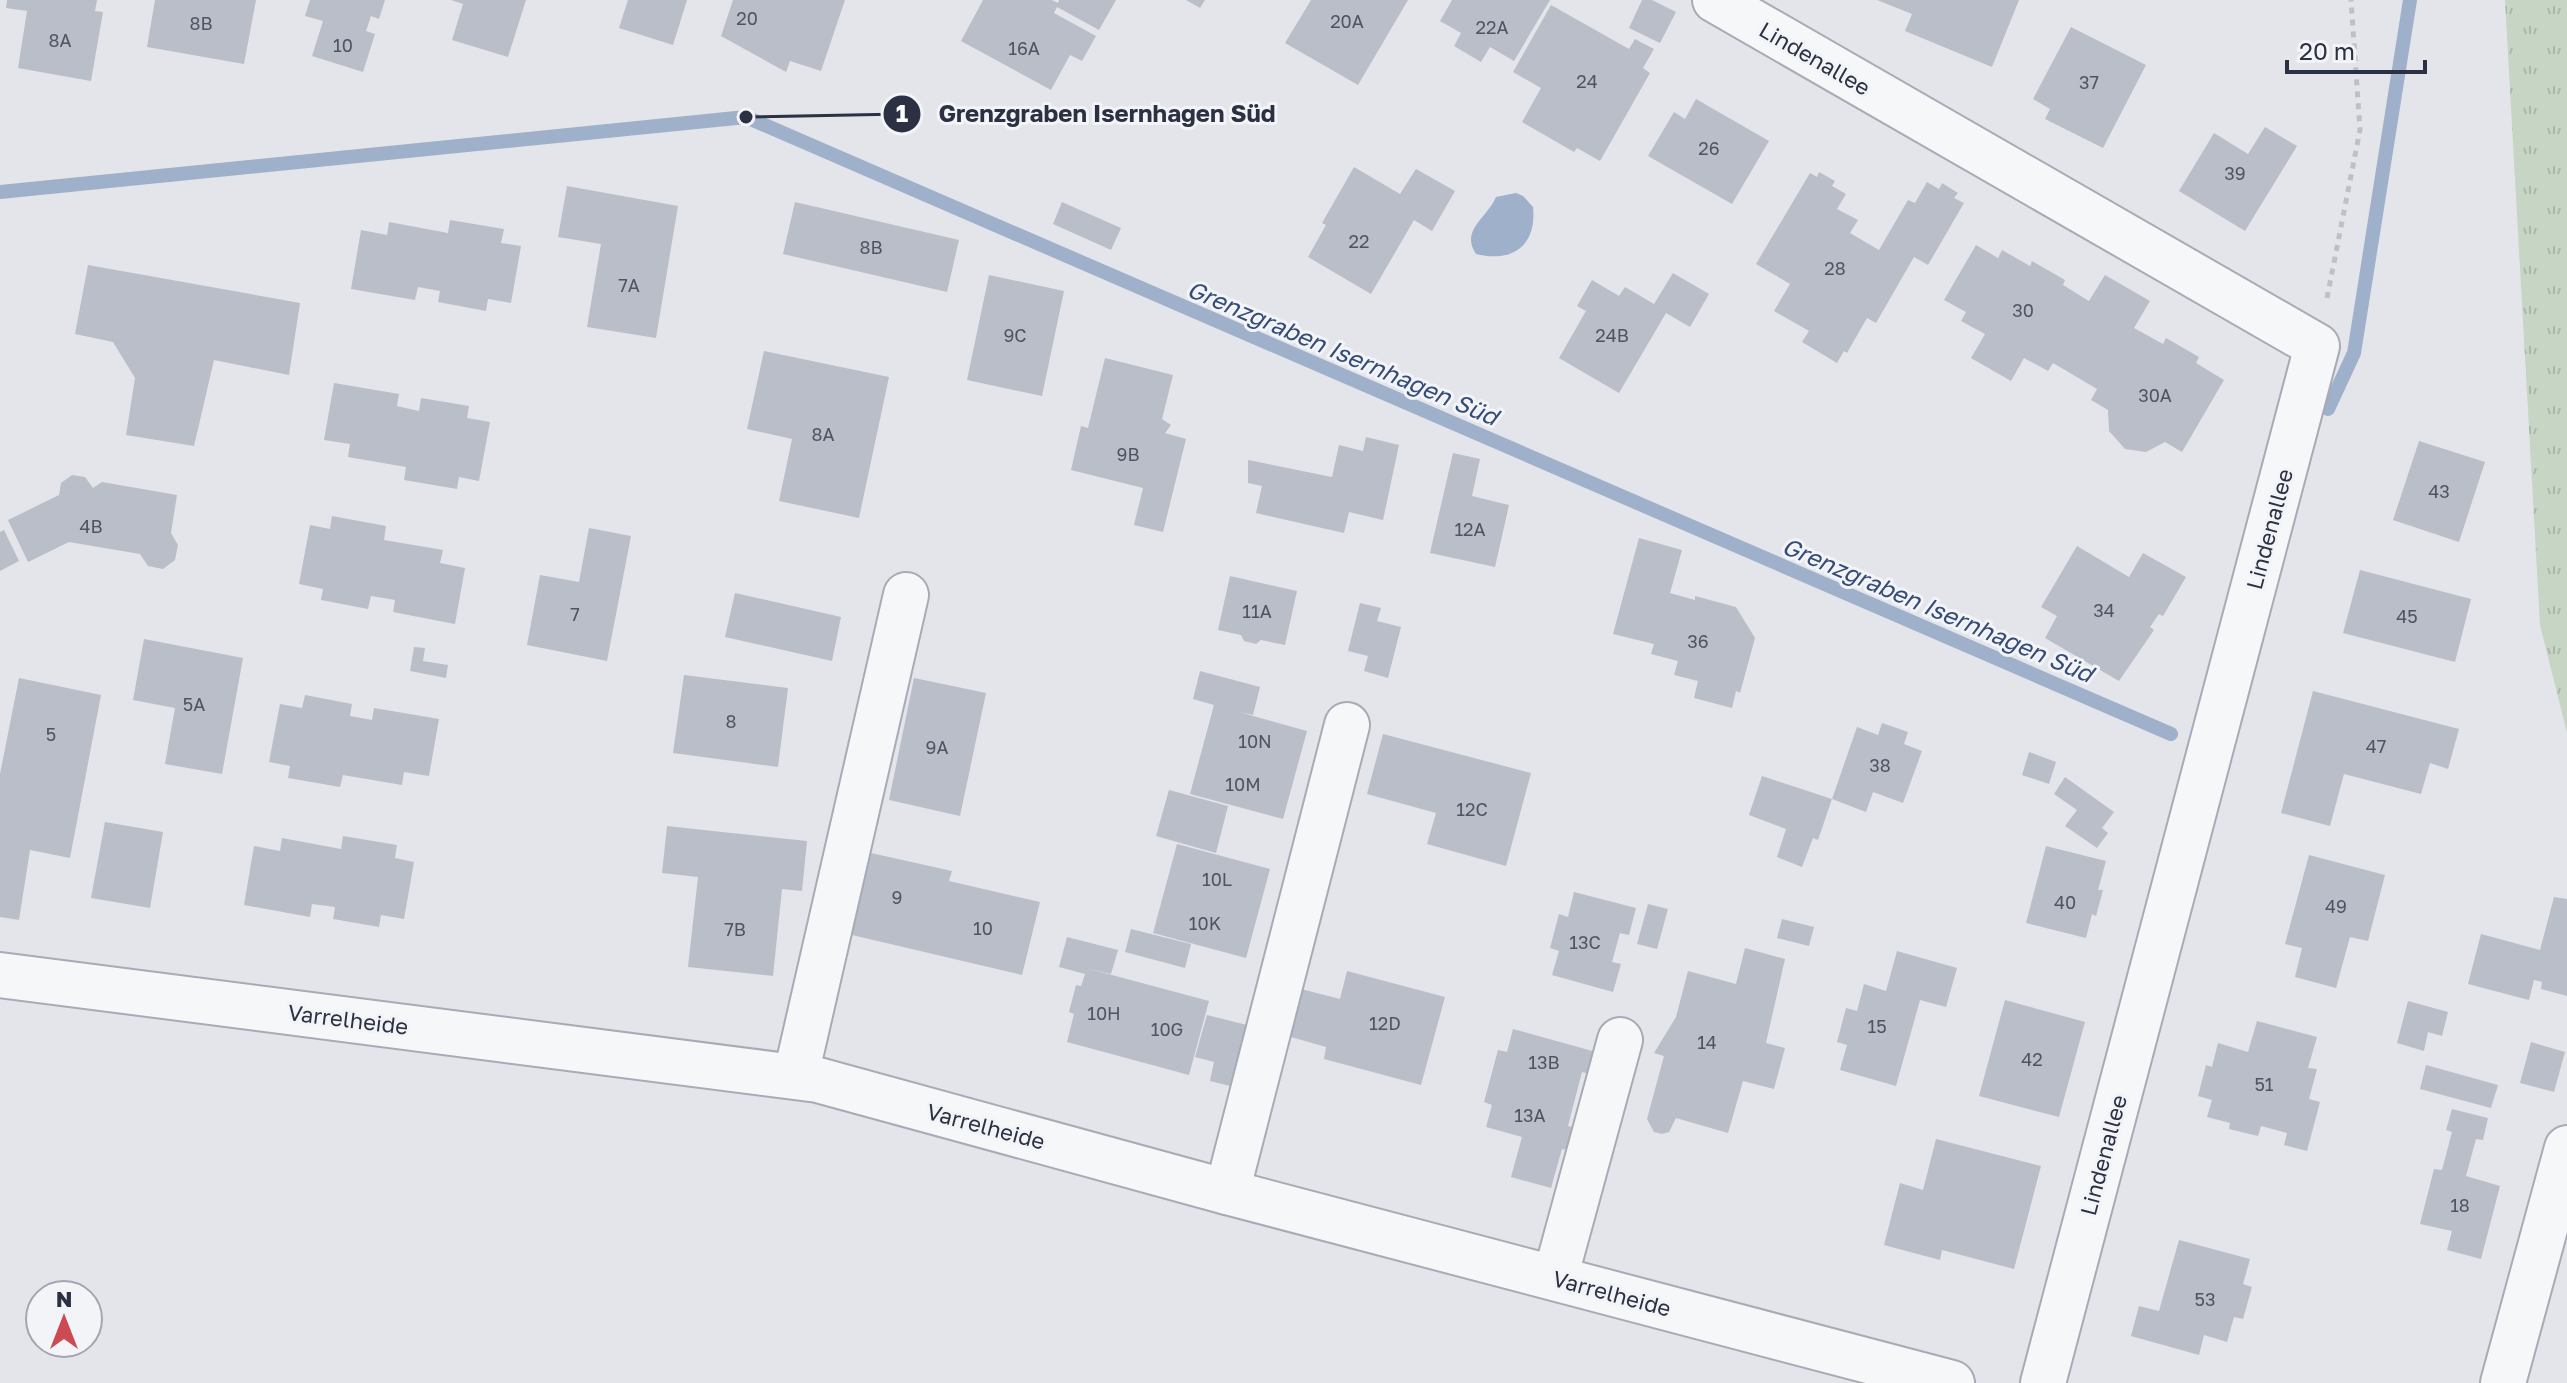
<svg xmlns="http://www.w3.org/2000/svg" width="2567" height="1383" viewBox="0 0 2567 1383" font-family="'Golos Text',sans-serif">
<defs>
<pattern id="grass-tufts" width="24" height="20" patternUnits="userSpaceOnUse" patternTransform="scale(2)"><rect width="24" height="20" fill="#c7d5c4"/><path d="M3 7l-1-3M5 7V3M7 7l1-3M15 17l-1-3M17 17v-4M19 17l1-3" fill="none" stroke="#abb7aa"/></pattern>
</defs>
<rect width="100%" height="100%" fill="#e3e5eb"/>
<!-- grass -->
<path fill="url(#grass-tufts)" d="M2505 0H2567V733L2540 625Z"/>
<!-- water -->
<path fill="#9eb0ca" d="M1516 193 1523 196 1533 207C1537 246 1512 263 1476 254 1460 230 1487 218 1496 197Z"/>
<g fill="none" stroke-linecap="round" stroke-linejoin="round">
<!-- stream -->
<g stroke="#9eb0ca" stroke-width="14">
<path d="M0 192 746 117 2171 734"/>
<path d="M2328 409 2354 353 2410 0"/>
</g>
</g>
<!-- building -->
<g fill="#babec8">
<path d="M7 0H97L95 11 103 12 91 81 18 68 27 11 6 8Z"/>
<path d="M155 0H256L244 64 147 47Z"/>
<path d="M310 0H385L379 19 371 16 366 31 375 34 363 72 312 56 323 21 305 16Z"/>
<path d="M526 0 508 57 452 40 463 4 451 0Z"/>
<path d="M628 0H687L673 45 619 28Z"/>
<path d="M733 0H845L821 71 790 61 786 72 721 36Z"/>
<path d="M983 0H1052L1058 3 1059 0H1116L1099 30 1057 7 1054 13 1096 36 1082 61 1070 55 1051 90 961 41Z"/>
<path d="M1186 0H1205L1200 8Z"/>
<path d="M1311 0H1408L1358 85 1285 43Z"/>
<path d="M1452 0H1550L1514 61 1490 47 1481 62 1454 46 1461 33 1440 21Z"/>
<path d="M1642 0H1652L1676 12 1660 43 1629 28Z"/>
<path d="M1877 0H2019L1992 67 1905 31 1912 14Z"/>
<path d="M1551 5 1629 49 1635 39 1654 49 1643 68 1650 73 1600 161 1577 148 1574 152 1522 122 1541 88 1513 72Z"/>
<path d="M2071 27 2146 65 2103 148 2045 119 2050 109 2033 99Z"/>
<path d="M1696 99 1769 141 1732 204 1648 156 1674 112 1685 119Z"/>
<path d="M2265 127 2297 146 2245 231 2179 191 2214 133 2248 154Z"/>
<path d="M1354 167 1400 194 1416 169 1455 191 1432 231 1414 220 1371 294 1308 257 1326 225 1322 223Z"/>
<path d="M1819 172 1835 181 1832 186 1846 194 1837 209 1858 220 1850 233 1879 250 1908 200 1915 203 1927 182 1939 189 1942 183 1958 193 1954 198 1964 203 1928 265 1914 257 1876 323 1867 318 1847 353 1844 351 1837 363 1802 342 1809 331 1774 311 1790 284 1756 264 1810 173 1817 177Z"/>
<path d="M567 186 678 206 656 338 587 327 601 244 558 237Z"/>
<path d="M795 202 959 240 947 292 783 254Z"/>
<path d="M1062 202 1121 228 1111 250 1053 224Z"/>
<path d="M450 220 504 229 501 243 521 246 511 303 488 299 486 311 438 302 440 291 418 287 415 300 351 289 361 230 387 235 389 222 448 233Z"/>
<path d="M1976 245 1998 258 2002 250 2030 266 2032 261 2065 280 2063 285 2089 301 2105 275 2150 301 2134 328 2163 344 2166 338 2199 357 2196 363 2224 380 2182 452 2165 442 2146 452 2125 449 2109 431 2108 410 2091 400 2097 389 2053 363 2048 371 2024 358 2011 381 1971 358 1985 334 1961 321 1966 312 1944 300Z"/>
<path d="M88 265 300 303 289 375 214 360 194 446 126 435 135 378 113 342 75 334Z"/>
<path d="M1673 273 1709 294 1690 327 1666 313 1619 393 1559 358 1586 311 1577 306 1592 280 1619 296 1625 287 1654 304Z"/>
<path d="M989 275 1064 291 1042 396 967 380Z"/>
<path d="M764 351 889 377 859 518 779 501 792 439 747 429Z"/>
<path d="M1105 358 1173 375 1162 419 1171 425 1165 433 1186 439 1163 532 1134 525 1143 488 1071 470 1081 426 1088 428Z"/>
<path d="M334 383 399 394 397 406 419 411 421 398 469 406 467 418 490 422 479 481 459 477 457 489 404 480 406 467 348 457 350 444 324 440Z"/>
<path d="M1366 437 1399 445 1383 520 1349 512 1344 533 1256 513 1262 486 1248 483V460L1332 477 1339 445 1363 451Z"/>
<path d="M2419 441 2485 462 2459 542 2393 520Z"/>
<path d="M1453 453 1480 459 1472 496 1509 505 1495 567 1430 553Z"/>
<path d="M72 475 85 477 93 488 102 482 177 495 171 533 178 545 175 560 163 569 148 566 140 554 69 542 28 562 8 520 59 495 61 483Z"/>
<path d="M332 516 386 526 384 540 443 550 440 563 465 568 455 624 393 612 395 600 371 596 368 609 321 600 323 589 299 584 310 525 330 529Z"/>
<path d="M589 528 631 536 607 661 527 645 540 575 579 582Z"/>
<path d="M4 530 19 561 0 571V532Z"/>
<path d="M1639 538 1682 550 1670 593 1695 600V596L1736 607 1755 638 1740 693 1736 691 1732 708 1694 698 1698 681 1674 675 1678 661 1651 654 1654 644 1613 634Z"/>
<path d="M2077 546 2129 577 2143 553 2186 577 2163 616 2159 614 2150 627 2154 630 2119 681 2045 638 2057 616 2041 607Z"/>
<path d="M2360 570 2471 599 2455 662 2343 633Z"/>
<path d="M1230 576 1297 591 1285 645 1261 640 1256 644 1244 641 1241 635 1218 630Z"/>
<path d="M735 593 841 617 832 661 725 637Z"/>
<path d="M1360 603 1381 608 1377 621 1401 627 1388 678 1364 671 1368 656 1348 651Z"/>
<path d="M144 639 243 658 222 774 165 764 175 708 133 700Z"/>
<path d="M414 647 425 648 423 661 448 665 446 678 410 671Z"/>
<path d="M1200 671 1260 687 1253 715 1239 712 1307 731 1283 819 1190 794 1214 705 1193 699Z"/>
<path d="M684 675 788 688 778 767 673 753Z"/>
<path d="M19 678 101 695 70 858 30 850 19 920 0 917V774Z"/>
<path d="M914 678 986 693 960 816 889 800Z"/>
<path d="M2313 691 2459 729 2448 769 2430 763 2421 794 2344 774 2330 826 2281 813Z"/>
<path d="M305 695 352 704 350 716 372 720 374 708 439 719 429 776 404 772 402 785 343 775 340 787 288 778 290 766 269 762 280 704 302 708Z"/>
<path d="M1882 723 1908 732 1904 744 1922 751 1903 803 1873 792 1866 812 1832 799 1857 727 1878 735Z"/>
<path d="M1383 734 1531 773 1506 866 1427 844 1436 813 1367 794Z"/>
<path d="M2029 752 2056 762 2049 784 2022 775Z"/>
<path d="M1762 776 1832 799 1818 840 1813 838 1802 867 1777 857 1786 829 1749 815Z"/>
<path d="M2065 777 2114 812 2102 828 2108 833 2097 848 2065 826 2077 810 2054 794Z"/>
<path d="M1169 790 1228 806 1216 853 1156 836Z"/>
<path d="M105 822 163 832 150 908 91 898Z"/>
<path d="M667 826 807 841 802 891 782 889 773 976 688 967 698 877 662 873Z"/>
<path d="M343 836 397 845 395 858 414 862 404 919 381 915 379 927 333 919 335 907 312 904 310 917 244 905 254 846 280 851 282 838 341 849Z"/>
<path d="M1177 844 1270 869 1246 958 1153 933Z"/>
<path d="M2046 846 2106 861 2098 890H2103L2096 916 2092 914 2086 938 2026 923Z"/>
<path d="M871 853 952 871 949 881 1040 902 1022 975 852 935Z"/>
<path d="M2309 855 2385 875 2368 941 2350 937 2336 988 2295 977 2302 948 2285 944Z"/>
<path d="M1574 892 1636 908 1629 935 1620 933 1612 962 1621 964 1613 992 1552 975 1559 951 1550 948 1559 914 1568 917Z"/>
<path d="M2554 897 2567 899V996L2541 989 2542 982 2534 980 2529 1000 2468 984 2481 934 2540 950Z"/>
<path d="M1648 904 1668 909 1657 949 1637 944Z"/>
<path d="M1782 919 1814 927 1809 946 1777 938Z"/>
<path d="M1131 929 1191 944 1185 968 1125 952Z"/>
<path d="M1067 937 1118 950 1111 974 1086 968 1209 1001 1189 1075 1067 1042 1074 1014 1069 1012 1076 985 1081 986 1085 974 1059 967Z"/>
<path d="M1745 948 1785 959 1766 1043 1785 1048 1774 1089 1743 1081 1728 1133 1676 1118 1669 1132 1662 1134 1654 1132 1647 1119 1664 1056 1654 1053 1676 1017 1688 971 1736 984Z"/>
<path d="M1897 951 1957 968 1946 1007 1920 1000 1896 1086 1840 1070 1847 1045 1837 1042 1846 1008 1857 1011 1864 984 1886 991Z"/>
<path d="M1347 971 1445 997 1421 1085 1324 1059 1326 1047 1284 1035 1297 988 1340 999Z"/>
<path d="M2005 1000 2085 1022 2059 1117 1979 1096Z"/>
<path d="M2408 1001 2448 1012 2442 1036 2428 1032 2424 1051 2397 1043Z"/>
<path d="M1207 1015 1247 1025 1230 1086 1210 1081 1214 1062 1195 1057Z"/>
<path d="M2257 1021 2317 1037 2308 1068 2317 1069 2309 1099 2320 1102 2307 1151 2284 1145 2287 1133 2261 1126 2258 1136 2229 1129 2230 1123 2207 1117 2212 1100 2198 1096 2206 1065 2212 1067 2218 1043 2248 1052Z"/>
<path d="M1513 1029 1596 1052 1589 1074 1582 1072 1568 1126 1575 1128 1569 1150 1562 1149 1551 1188 1511 1177 1522 1137 1486 1127 1492 1105 1484 1102 1498 1050 1507 1052Z"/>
<path d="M2531 1042 2565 1052 2554 1092 2520 1083Z"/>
<path d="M2426 1065 2498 1085 2491 1108 2420 1089Z"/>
<path d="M2452 1109 2488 1118 2483 1140 2476 1139 2466 1176 2500 1186 2481 1259 2447 1250 2452 1231 2420 1224 2434 1169 2442 1170 2452 1132 2446 1130Z"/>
<path d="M1936 1139 2041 1166 2014 1269 1942 1250 1940 1260 1884 1245 1900 1183 1923 1190Z"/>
<path d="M2179 1240 2250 1259 2243 1284 2252 1287 2243 1319 2234 1317 2227 1342 2204 1335 2199 1355 2131 1336 2139 1306 2159 1311Z"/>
</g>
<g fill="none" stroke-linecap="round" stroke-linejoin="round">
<!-- minor casing -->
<g stroke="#a8abb5" stroke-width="48">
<g id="minor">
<path d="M1715 0 2317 346 2043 1383"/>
<path d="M0 975 818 1080 1227 1192 1952 1383"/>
<path d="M796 1075 906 595"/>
<path d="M1227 1192 1347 725"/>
<path d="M1555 1278 1620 1040"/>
<path d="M2503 1383 2567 1148"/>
</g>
</g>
<!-- path -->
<path stroke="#bdc0c6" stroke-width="5" stroke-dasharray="6 6" stroke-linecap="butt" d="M2327 298 2360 130 2351 0"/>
<!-- minor -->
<use href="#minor" stroke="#f6f7f9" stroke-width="44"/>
</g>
<g text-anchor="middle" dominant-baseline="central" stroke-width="6" stroke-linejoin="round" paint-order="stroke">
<!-- number labels -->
<g font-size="18" fill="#4f5464">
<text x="747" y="18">20</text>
<text x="1347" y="21">20A</text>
<text x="201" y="23">8B</text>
<text x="1492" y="27">22A</text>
<text x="60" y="40">8A</text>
<text x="343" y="45">10</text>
<text x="1024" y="48">16A</text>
<text x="1587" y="81">24</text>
<text x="2089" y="82">37</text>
<text x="1709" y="148">26</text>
<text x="2235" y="173">39</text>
<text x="1359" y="241">22</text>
<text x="871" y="247">8B</text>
<text x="1835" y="268">28</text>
<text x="629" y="285">7A</text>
<text x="2023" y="310">30</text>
<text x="1015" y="335">9C</text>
<text x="1612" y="335">24B</text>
<text x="2155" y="395">30A</text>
<text x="823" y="434">8A</text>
<text x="1128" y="454">9B</text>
<text x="2439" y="491">43</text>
<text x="91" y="526">4B</text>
<text x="1470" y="529">12A</text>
<text x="2104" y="610">34</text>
<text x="1257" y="611">11A</text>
<text x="575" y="614">7</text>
<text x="2407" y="616">45</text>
<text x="1698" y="641">36</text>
<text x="194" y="704">5A</text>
<text x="731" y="721">8</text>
<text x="51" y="734">5</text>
<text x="1255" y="741">10N</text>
<text x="2376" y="746">47</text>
<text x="937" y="747">9A</text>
<text x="1880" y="765">38</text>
<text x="1243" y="784">10M</text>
<text x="1472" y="809">12C</text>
<text x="1217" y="879">10L</text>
<text x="897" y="897">9</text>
<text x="2065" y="902">40</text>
<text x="2336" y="906">49</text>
<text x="1205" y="923">10K</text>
<text x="983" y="928">10</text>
<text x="735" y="929">7B</text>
<text x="1585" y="942">13C</text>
<text x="1104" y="1013">10H</text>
<text x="1385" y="1023">12D</text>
<text x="1877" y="1026">15</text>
<text x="1167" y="1029">10G</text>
<text x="1707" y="1042">14</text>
<text x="2032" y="1059">42</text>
<text x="1544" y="1062">13B</text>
<text x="2264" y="1084">51</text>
<text x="1530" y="1115">13A</text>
<text x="2460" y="1205">18</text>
<text x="2205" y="1299">53</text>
</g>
<!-- street labels -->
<g font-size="22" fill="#2b3143" stroke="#f3f4f8">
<text transform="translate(1815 58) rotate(30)">Lindenallee</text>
<text transform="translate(2269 529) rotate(-75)">Lindenallee</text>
<text transform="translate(348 1019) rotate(7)">Varrelheide</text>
<text transform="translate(986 1126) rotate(15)">Varrelheide</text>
<text transform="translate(2103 1155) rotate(-75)">Lindenallee</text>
<text transform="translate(1612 1293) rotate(15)">Varrelheide</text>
</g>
<!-- water labels -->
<g font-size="24" font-style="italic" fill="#354c77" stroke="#f3f4f8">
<text transform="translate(1343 352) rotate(23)">Grenzgraben Isernhagen Süd</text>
<text transform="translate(1938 609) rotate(23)">Grenzgraben Isernhagen Süd</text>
</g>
</g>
<!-- callouts -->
<path fill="none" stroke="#2b3143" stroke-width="3" d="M746 117L902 114"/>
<g fill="#2b3143" stroke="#f3f4f8" stroke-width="3">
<circle cx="746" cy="117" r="8"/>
<circle cx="902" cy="114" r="20"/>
</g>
<g font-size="24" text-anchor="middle" font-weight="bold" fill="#fff">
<text x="902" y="122">1</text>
</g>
<g font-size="24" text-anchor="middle" font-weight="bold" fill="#2b3143" stroke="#f3f4f8" stroke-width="6" stroke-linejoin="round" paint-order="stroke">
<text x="1107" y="122">Grenzgraben Isernhagen Süd</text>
</g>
<!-- north arrow -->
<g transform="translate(64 1319)"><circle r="38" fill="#f3f4f8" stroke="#a3a6b0" stroke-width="2"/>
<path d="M0-6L14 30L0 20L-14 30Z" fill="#ce4a52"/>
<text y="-12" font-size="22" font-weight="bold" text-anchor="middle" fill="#2b3143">N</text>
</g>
<!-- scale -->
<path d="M2287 60v12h138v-12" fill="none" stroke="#2b3143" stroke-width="4"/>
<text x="2299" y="60" font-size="24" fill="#2b3143" stroke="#f3f4f8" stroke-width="6" paint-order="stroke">20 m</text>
</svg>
